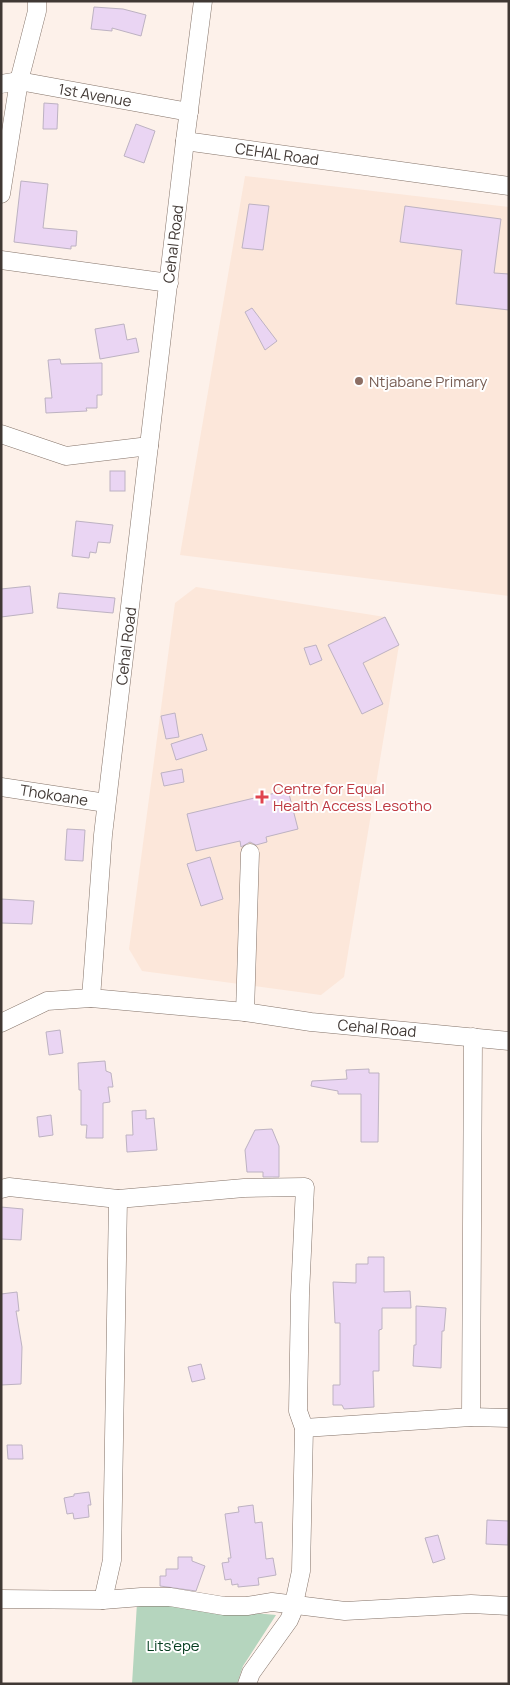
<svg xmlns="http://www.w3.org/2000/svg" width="510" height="1685" viewBox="0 0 510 1685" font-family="Manrope,sans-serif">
<rect width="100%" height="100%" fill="#fdf1ea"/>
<!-- built -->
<g fill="#fce7da">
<path d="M245 176 509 207V596L180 555Z"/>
<path d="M196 587 385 617 399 645 344 977 321 995 142 971 129 949 175 603Z"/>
</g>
<!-- green -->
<path fill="#b5d5be" d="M137 1603 276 1615 243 1666 237 1684H132Z"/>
<!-- building -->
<g fill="#ead5f3" stroke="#bdb2c2">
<path d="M94 7 123 9 146 15 141 36 112 28V31L91 29Z"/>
<path d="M44 103 58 104 57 129H43Z"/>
<path d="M136 124 155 131 144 163 124 156Z"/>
<path d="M21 181 48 184 43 228 77 231 76 246H71V249L14 242Z"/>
<path d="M249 204 269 206 263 250 242 248Z"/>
<path d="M405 206 501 219 494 273 509 274V310L456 304 462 250 400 242Z"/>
<path d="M252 308 277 341 265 350 245 312Z"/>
<path d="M124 324 127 340 136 338 139 352 100 359 95 329Z"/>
<path d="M60 359 61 364 102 363V395H97V408H86L87 411 46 413 45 398H52L48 360Z"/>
<rect x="110" y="471" width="15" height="20"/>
<path d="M76 521 113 525 110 543 98 542 96 553 90 552 89 558 72 556Z"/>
<path d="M30 586 33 613 1 617V589Z"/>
<path d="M59 593 115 598 113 613 57 608Z"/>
<path d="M385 617 399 645 363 663 383 704 362 714 328 645Z"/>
<path d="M316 645 322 660 310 665 304 648Z"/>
<path d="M175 713 179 737 166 739 161 716Z"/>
<path d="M202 734 207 750 176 760 171 744Z"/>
<path d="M182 769 184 782 164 786 161 773Z"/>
<path d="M288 790 298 829 266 837 267 842 256 845 250 842 241 847 240 841 196 851 187 814Z"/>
<path d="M67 829 85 830 83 861 65 860Z"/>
<path d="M210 857 223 899 201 906 187 864Z"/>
<path d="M1 899 34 901 32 924 1 923Z"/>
<path d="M60 1030 63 1053 49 1055 46 1032Z"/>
<path d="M105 1061 106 1071 111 1073 113 1087H108L110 1102 103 1103V1138H86L87 1125H81V1090H79L78 1063Z"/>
<path d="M369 1069V1073H379L378 1142H361V1094H338V1091L311 1086 312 1081 347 1079 346 1070Z"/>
<path d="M146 1110V1119L154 1118 157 1150 127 1152 126 1135H133L132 1111Z"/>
<path d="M51 1115 53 1135 39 1137 37 1117Z"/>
<path d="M272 1129 279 1146V1177H263V1172H247L245 1150 255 1130Z"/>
<path d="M1 1207 23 1209 21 1240 1 1239Z"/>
<path d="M368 1257H384V1292L410 1291 411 1308H382V1329L379 1330V1371H373L374 1407 344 1409 342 1405H333V1385H340V1323H335L333 1282 356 1283V1264H368Z"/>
<path d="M17 1292 19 1311H16L22 1347 21 1384 1 1385V1294Z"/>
<path d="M416 1306 446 1308 444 1331H442L441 1368 413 1366 414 1345H416Z"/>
<path d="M201 1364 205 1379 192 1382 188 1367Z"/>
<path d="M7 1445H22L23 1459H8Z"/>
<path d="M89 1492 91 1505H88L89 1517 74 1519 73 1513 67 1514 64 1498 74 1496V1494Z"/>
<path d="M253 1505 255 1523 262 1522 266 1559 273 1558 276 1575 258 1578 259 1585 238 1587V1584L232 1585 231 1579 225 1580 222 1563 229 1562 228 1558H231L225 1514 239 1512 238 1507Z"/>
<path d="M487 1520 509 1521 508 1545 486 1544Z"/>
<path d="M438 1535 445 1559 433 1563 425 1538Z"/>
<path d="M178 1557H192V1561L205 1566 196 1591 160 1586V1576H166V1569H178Z"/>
</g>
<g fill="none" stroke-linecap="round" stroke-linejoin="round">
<!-- minor casing -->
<g stroke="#847369" stroke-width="19">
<g id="minor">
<path d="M203 1 185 141 509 186"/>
<path d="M1 84 19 81 189 112"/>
<path d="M185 141 103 835 91 998 245 1012 311 1022 509 1041"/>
<path d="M1 194 19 81 37 11V1"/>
<path d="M1 260 169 283"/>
<path d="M1 434 66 456 149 446"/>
<path d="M1 787 106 803"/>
<path d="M245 1012 250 853"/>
<path d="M1 1023 47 1001 91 998"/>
<path d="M1 1189 9 1187 118 1199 244 1188 305 1187 300 1295 298 1411 304 1428 301 1571 292 1613 289 1620 251 1673 247 1684"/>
<path d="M471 1417 473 1037"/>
<path d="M304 1428 471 1417 509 1418"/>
<path d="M1 1599 103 1600 141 1597H170L224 1606H247L272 1602 345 1611 471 1604 509 1606"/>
<path d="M103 1600 112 1560 118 1199"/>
</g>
</g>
<!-- minor -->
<use href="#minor" stroke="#fff" stroke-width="18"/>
</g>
<!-- markers -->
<circle fill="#8d6e63" stroke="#fff" stroke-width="2" cx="359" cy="381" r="5"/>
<path fill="#e0444e" stroke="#fff" stroke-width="2" d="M259.5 789.5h5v5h5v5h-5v5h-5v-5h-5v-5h5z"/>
<g text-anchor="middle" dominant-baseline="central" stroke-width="4" stroke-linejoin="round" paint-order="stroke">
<!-- street labels -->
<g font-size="15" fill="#403834" stroke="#fff">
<text transform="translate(95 95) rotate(10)">1st Avenue</text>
<text transform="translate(277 154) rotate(8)">CEHAL Road</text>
<text transform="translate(173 244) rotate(-83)">Cehal Road</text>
<text transform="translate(126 646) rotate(-83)">Cehal Road</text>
<text transform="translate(54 795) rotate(9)">Thokoane</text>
<text transform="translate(377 1028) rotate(5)">Cehal Road</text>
</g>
<!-- education labels -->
<g font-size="15" fill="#785e54" stroke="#fff" text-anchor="start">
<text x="369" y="381">Ntjabane Primary</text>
</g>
<!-- health labels -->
<g font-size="15" fill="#be3a42" stroke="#fff" text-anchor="start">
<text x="273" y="788">Centre for Equal<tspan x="273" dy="17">Health Access Lesotho</tspan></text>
</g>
<!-- park labels -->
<g font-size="15" fill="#053d1f" stroke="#fff">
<text x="173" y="1645">Lits'epe</text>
</g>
</g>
<!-- border -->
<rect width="510" height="1685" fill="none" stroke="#403834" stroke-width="5"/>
</svg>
